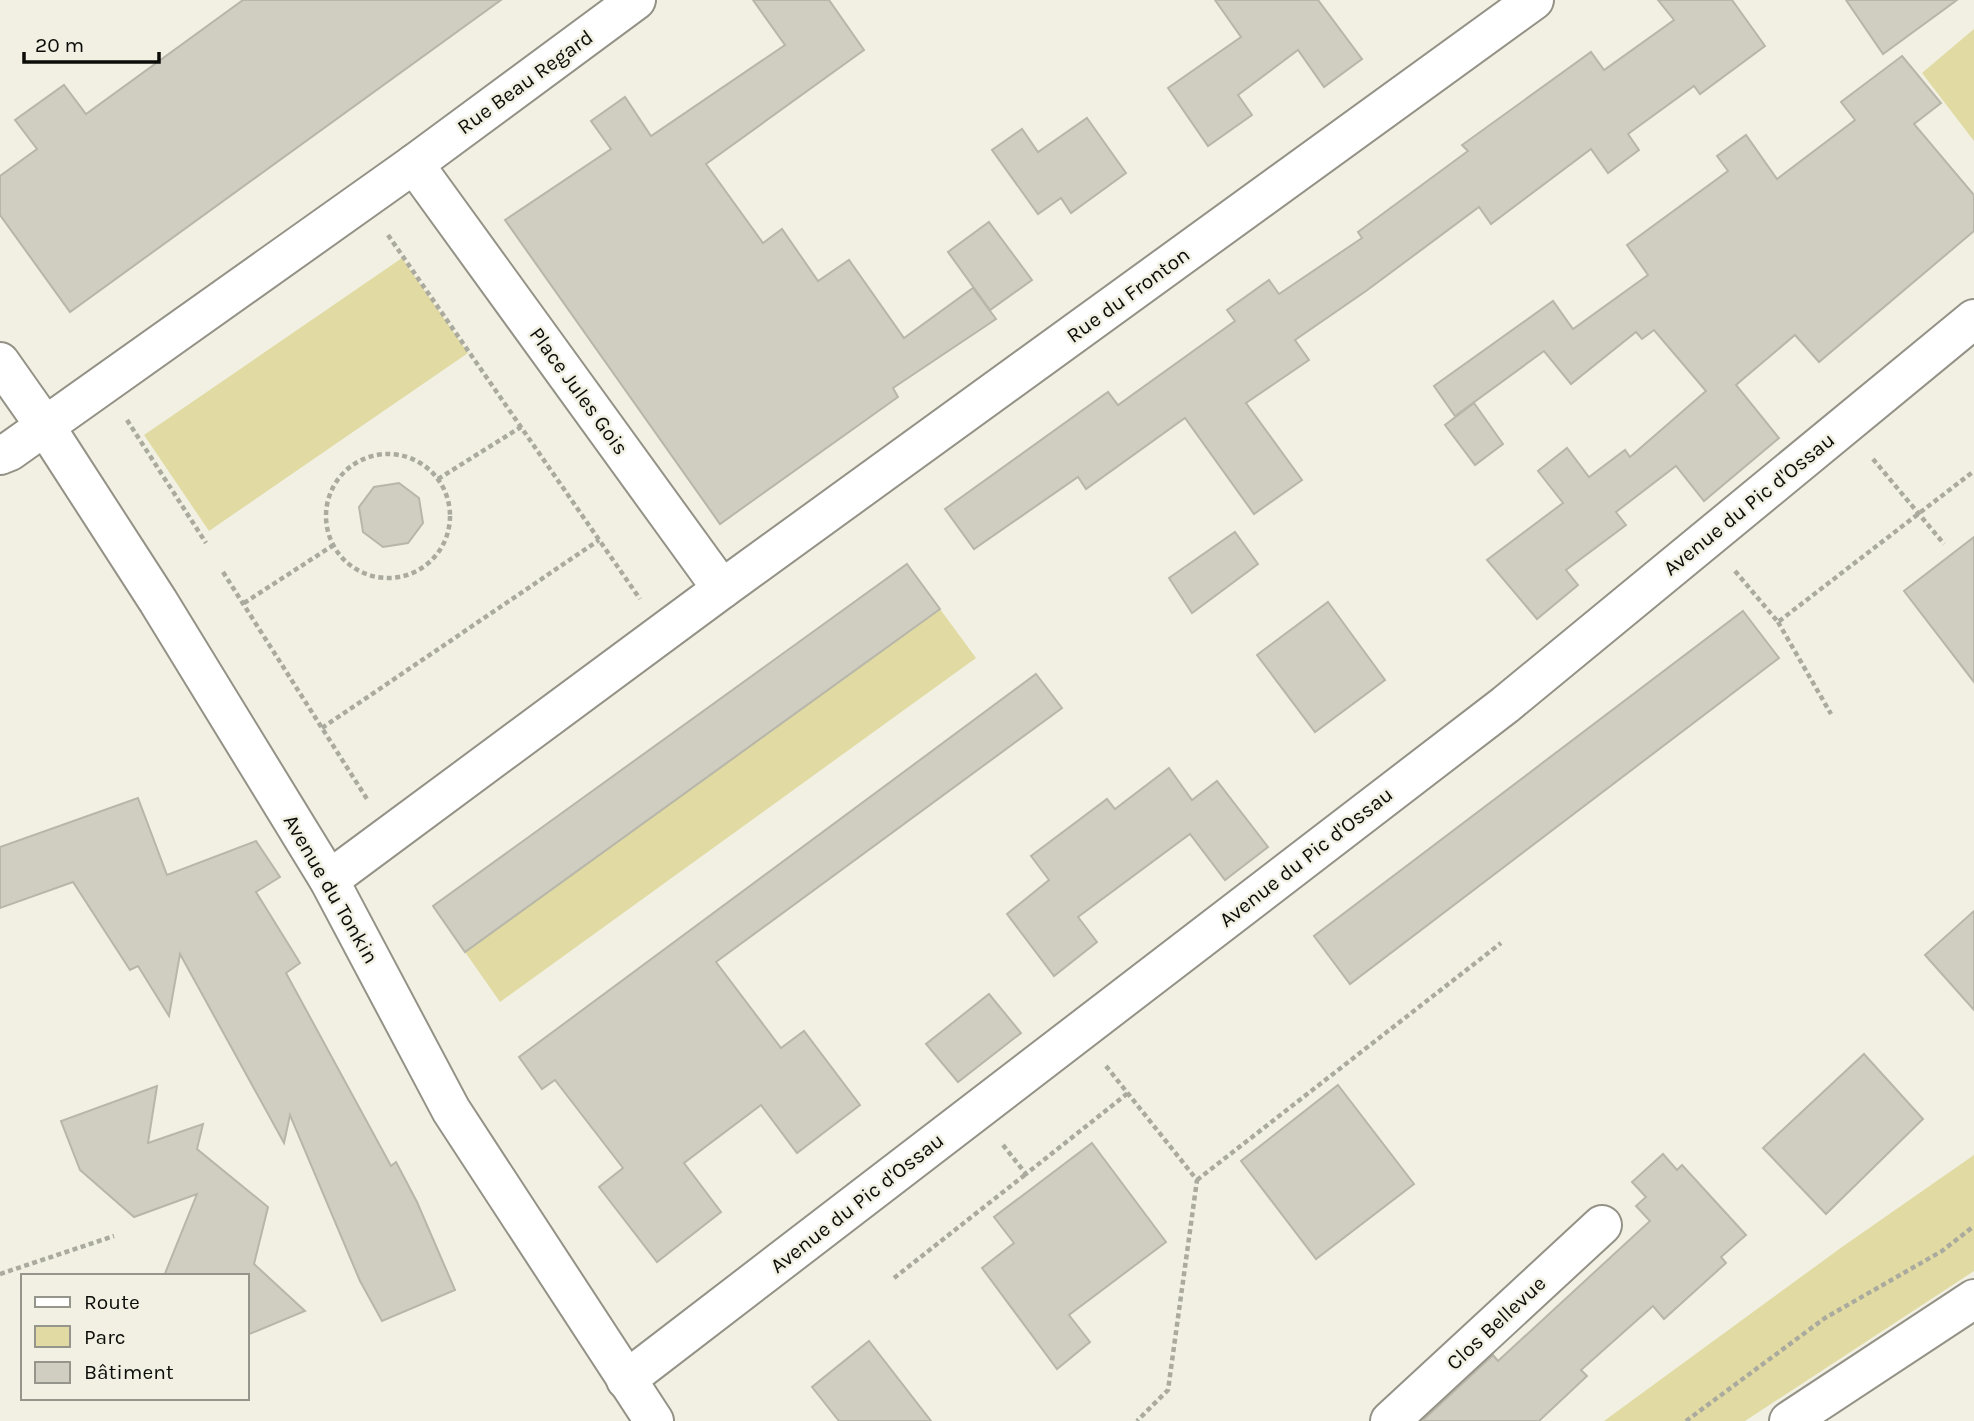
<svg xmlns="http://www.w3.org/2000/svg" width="1974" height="1421" viewBox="0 0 1974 1421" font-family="Karla,sans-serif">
<rect width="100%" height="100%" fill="#f1f0e3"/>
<!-- green -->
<g fill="#e1dba3">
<path d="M1974 29V141L1922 73Z"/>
<path d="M402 258 468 353 209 531 144 435Z"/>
<path d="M940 609 976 658 500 1002 465 952Z"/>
<path d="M1974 1155V1271L1745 1421H1604L1842 1247Z"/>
</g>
<!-- building -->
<g fill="#cfcec1" stroke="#b7b6a9" stroke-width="2">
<path d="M243 0H501L70 312 0 215V176L37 149 15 120 64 85 86 114Z"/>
<path d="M753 0H829L864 50 706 164 763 243 782 229 818 281 849 260 904 338 973 288 996 319 893 388 898 397 720 524 505 220 611 149 591 121 625 97 651 136 785 45Z"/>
<path d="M1215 0H1318L1362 59 1324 87 1298 50 1238 95 1252 115 1208 146 1168 88 1241 37Z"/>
<path d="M1658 0H1732L1765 46 1700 94 1694 86 1628 134 1639 150 1608 173 1591 149 1491 224 1479 207 1366 291 1295 340 1309 360 1246 403 1302 480 1254 514 1185 418 1086 489 1078 477 974 549 945 509 1108 392 1118 405 1235 321 1227 310 1269 280 1279 294 1362 238 1358 232 1468 151 1462 145 1591 52 1604 70 1674 20Z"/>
<path d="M1846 0H1957L1883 54Z"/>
<path d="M1902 56 1941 103 1914 124 1974 195V231L1819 362 1795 335 1736 385 1779 438 1704 501 1676 466 1616 512 1626 525 1566 570 1578 585 1537 619 1487 560 1563 503 1538 471 1567 448 1589 477 1625 450 1630 457 1706 391 1654 330 1642 339 1636 332 1571 384 1544 351 1455 416 1434 386 1553 301 1573 329 1648 275 1627 245 1728 171 1717 156 1746 135 1777 179 1855 120 1841 102Z"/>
<path d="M1087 118 1126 173 1071 213 1061 198 1038 214 992 150 1022 129 1038 152Z"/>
<path d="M989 222 1032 280 990 310 948 252Z"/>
<path d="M1474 403 1503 444 1475 465 1445 425Z"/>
<path d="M399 483 419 498 423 523 408 543 383 547 363 532 359 507 374 487Z"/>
<path d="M1235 532 1258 564 1192 613 1169 578Z"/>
<path d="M1974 537V682L1904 591Z"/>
<path d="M907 564 940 609 465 952 433 906Z"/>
<path d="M1328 602 1385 680 1315 732 1257 655Z"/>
<path d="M1743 611 1779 658 1350 984 1314 936Z"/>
<path d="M1036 674 1062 708 716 962 781 1048 804 1031 860 1105 797 1153 761 1105 684 1163 721 1212 657 1262 599 1187 623 1168 555 1080 542 1089 519 1057Z"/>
<path d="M1169 768 1192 800 1217 781 1268 847 1225 880 1190 834 1078 917 1097 942 1054 976 1007 914 1049 880 1031 856 1107 799 1115 809Z"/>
<path d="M138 798 167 875 256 841 280 877 256 892 300 963 286 973 391 1166 396 1162 417 1202 455 1290 382 1321 360 1281 290 1115 284 1143 180 954 169 1016 138 966 130 970 73 882 0 908V847Z"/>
<path d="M1974 911V1010L1925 955Z"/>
<path d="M989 994 1021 1033 958 1082 926 1044Z"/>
<path d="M1864 1054 1923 1119 1826 1214 1763 1148Z"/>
<path d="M1338 1085 1414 1184 1316 1259 1241 1161Z"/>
<path d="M157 1086 148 1143 203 1124 197 1149 268 1207 254 1264 305 1311 247 1335V1276H164L197 1194 134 1217 80 1170 61 1121Z"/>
<path d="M1092 1143 1166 1242 1069 1315 1090 1342 1057 1369 982 1268 1014 1243 994 1217Z"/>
<path d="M1663 1154 1677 1170 1682 1165 1746 1235 1721 1257 1726 1263 1664 1319 1653 1306 1581 1370 1587 1376 1539 1421H1422L1493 1355 1498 1361 1650 1221 1636 1206 1646 1197 1632 1182Z"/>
<path d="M869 1341 931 1421H839L812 1387Z"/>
</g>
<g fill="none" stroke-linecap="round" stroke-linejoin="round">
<!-- minor casing -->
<g stroke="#949286" stroke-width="42">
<g id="minor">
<path d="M414 164 722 589"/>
<path d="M0 362 45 426 158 601 329 880 451 1110 654 1421"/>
<path d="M0 455 10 451 414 164 636 0"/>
<path d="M329 880 722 589 1534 0"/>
<path d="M626 1380 1505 705 1974 319"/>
<path d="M1390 1421 1602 1225"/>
<path d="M1789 1421 1974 1299"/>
</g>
</g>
<!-- path -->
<g stroke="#aaaa9f" stroke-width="4.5" stroke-dasharray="5 3.5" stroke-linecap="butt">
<path d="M388 235 640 599"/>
<path d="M127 420 206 543"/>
<circle cx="388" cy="516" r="62"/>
<path d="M1873 459 1944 544"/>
<path d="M438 479 521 427"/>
<path d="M1735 571 1778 622 1974 471"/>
<path d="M223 572 367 799"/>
<path d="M244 603 332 546"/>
<path d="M1778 622 1831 714"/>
<path d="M322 728 599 540"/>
<path d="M1106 1066 1197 1180 1168 1390 1137 1421"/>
<path d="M1003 1145 1026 1174 1128 1093"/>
<path d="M1197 1180 1501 943"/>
<path d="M0 1274 114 1236"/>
<path d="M894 1278 1026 1174"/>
<path d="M1686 1421 1825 1318 1942 1251 1974 1226"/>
</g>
<!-- minor -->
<use href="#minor" stroke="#fff" stroke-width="38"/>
</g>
<g text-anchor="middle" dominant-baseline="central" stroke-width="5" stroke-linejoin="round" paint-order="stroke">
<!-- street labels -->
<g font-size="21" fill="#0c0c08" stroke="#f1f0e3">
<text transform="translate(525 82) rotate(-36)">Rue Beau Regard</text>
<text transform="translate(1128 295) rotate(-36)">Rue du Fronton</text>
<text transform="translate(579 391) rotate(54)">Place Jules Gois</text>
<text transform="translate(1749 504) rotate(-39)">Avenue du Pic d'Ossau</text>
<text transform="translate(1306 857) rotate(-38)">Avenue du Pic d'Ossau</text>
<text transform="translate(331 889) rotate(60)">Avenue du Tonkin</text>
<text transform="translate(857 1203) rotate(-38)">Avenue du Pic d'Ossau</text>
<text transform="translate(1496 1323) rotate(-43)">Clos Bellevue</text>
</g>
</g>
<!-- legend -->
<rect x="21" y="1274" width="228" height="126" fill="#f1f0e3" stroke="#95958b" stroke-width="2"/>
<rect x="35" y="1297" width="35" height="10" fill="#ffffff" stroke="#95958b" stroke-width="2"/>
<text x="84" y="1309" font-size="21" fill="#0c0c08">Route</text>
<rect x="35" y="1326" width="35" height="21" fill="#e1dba3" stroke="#95958b" stroke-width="2"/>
<text x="84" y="1344" font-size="21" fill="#0c0c08">Parc</text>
<rect x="35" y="1362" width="35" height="21" fill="#cfcec1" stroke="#95958b" stroke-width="2"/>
<text x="84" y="1379" font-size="21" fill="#0c0c08">Bâtiment</text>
<!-- scale -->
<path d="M24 52v10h135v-10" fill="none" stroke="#0c0c08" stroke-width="3.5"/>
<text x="35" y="52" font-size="21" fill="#0c0c08" stroke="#f1f0e3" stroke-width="5" paint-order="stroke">20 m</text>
</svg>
